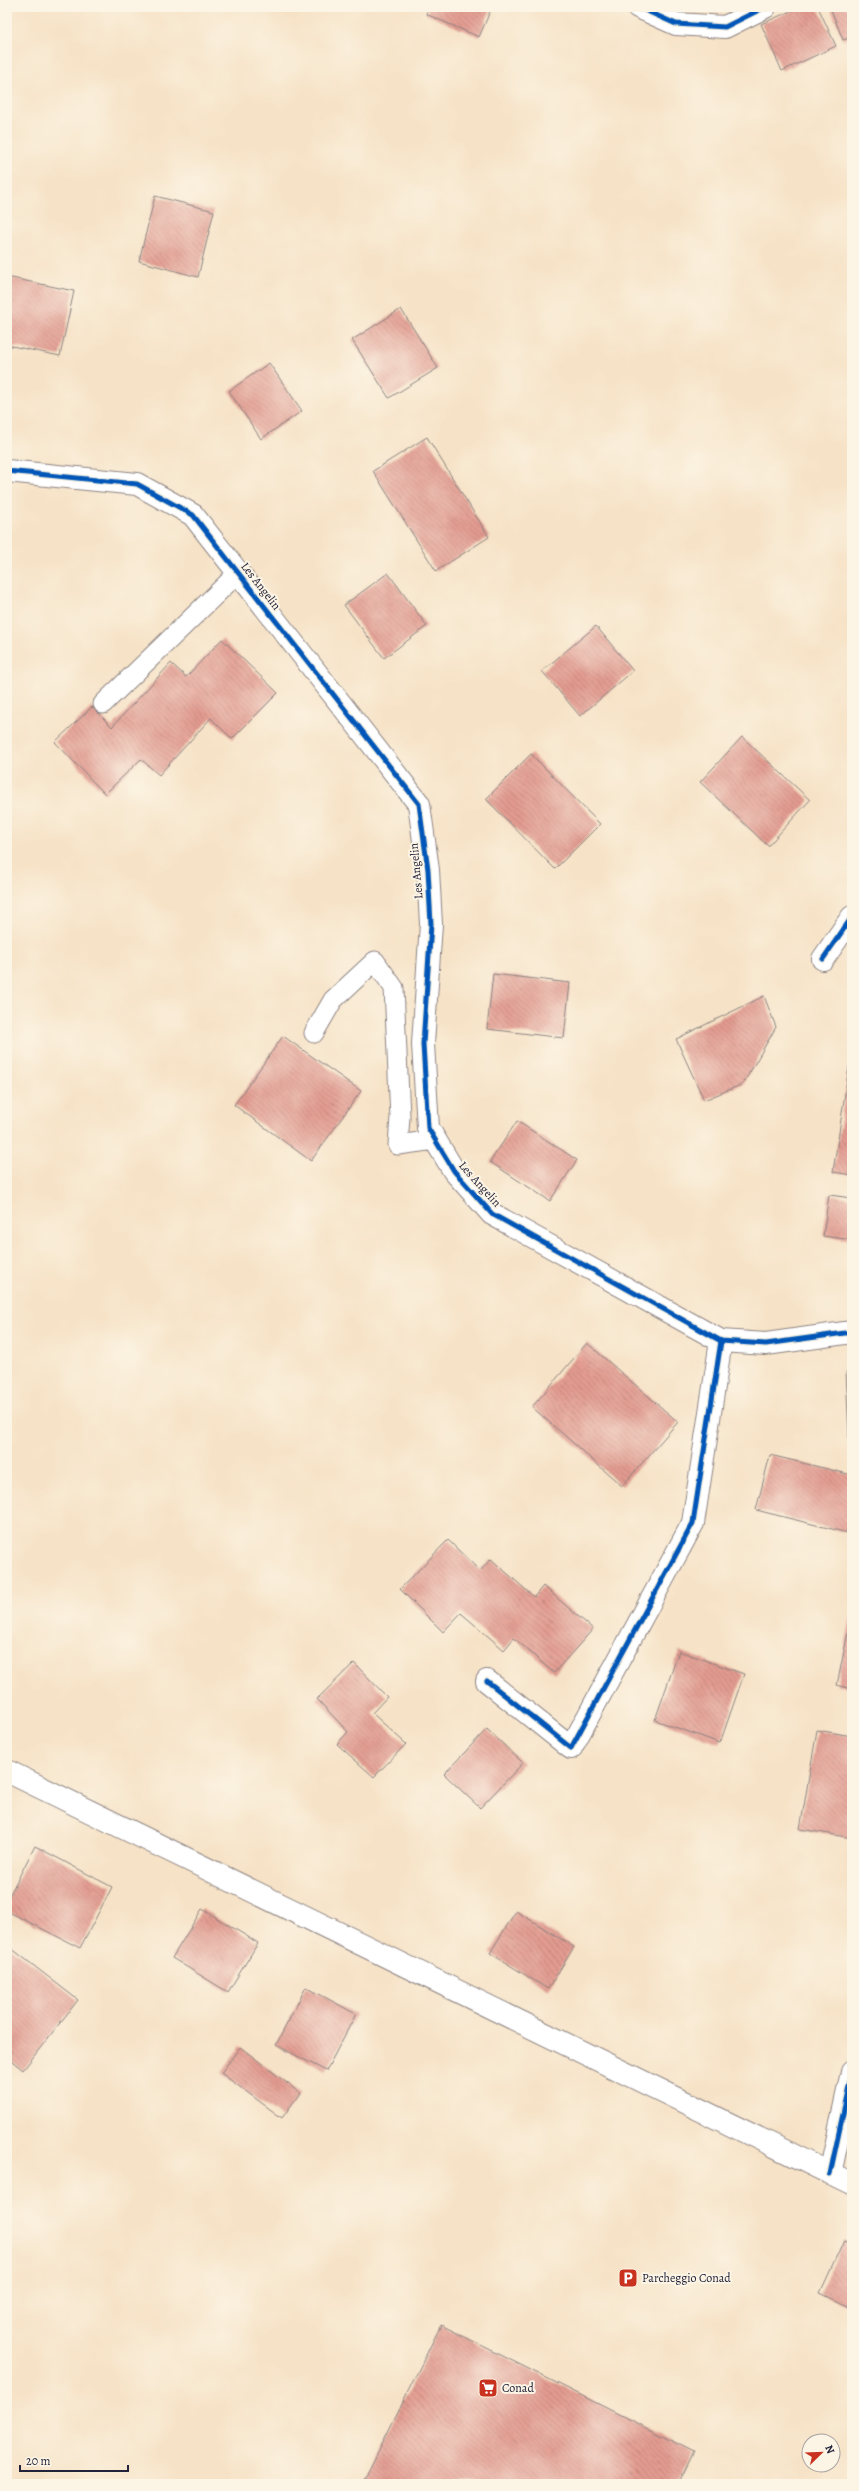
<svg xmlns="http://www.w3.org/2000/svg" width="859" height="2491" viewBox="0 0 859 2491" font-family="Alegreya,serif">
<defs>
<pattern id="building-back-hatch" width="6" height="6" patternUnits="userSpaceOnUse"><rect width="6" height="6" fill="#e39b90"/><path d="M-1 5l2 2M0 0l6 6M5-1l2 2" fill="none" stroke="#b87e77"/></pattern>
</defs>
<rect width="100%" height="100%" fill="#fcf5e5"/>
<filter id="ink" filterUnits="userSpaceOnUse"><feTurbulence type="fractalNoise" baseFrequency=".025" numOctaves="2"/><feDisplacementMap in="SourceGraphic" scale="8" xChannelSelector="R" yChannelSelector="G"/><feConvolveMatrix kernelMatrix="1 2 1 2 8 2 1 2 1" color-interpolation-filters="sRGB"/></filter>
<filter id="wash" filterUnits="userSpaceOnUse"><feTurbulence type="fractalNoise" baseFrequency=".012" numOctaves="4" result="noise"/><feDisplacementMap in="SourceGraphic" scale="16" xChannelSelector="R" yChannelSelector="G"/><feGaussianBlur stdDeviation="0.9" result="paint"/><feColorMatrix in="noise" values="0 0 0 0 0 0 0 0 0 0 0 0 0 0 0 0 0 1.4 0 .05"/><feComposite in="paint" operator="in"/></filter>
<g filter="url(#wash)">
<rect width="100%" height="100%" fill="#f6e2c6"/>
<g id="blocks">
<!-- building -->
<g fill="url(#building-back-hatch)">
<path d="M429 7H492L479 37 426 14Z"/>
<path d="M721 7H736L731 12Z"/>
<path d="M800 7H818L836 46 782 71 761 24Z"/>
<path d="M830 7H852V37L843 40Z"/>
<path d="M155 196 214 211 198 277 139 261Z"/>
<path d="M7 277 74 291 60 356 7 345Z"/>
<path d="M401 309 438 368 389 398 352 340Z"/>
<path d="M269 363 302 411 261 439 229 391Z"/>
<path d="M427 437 489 537 436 571 373 471Z"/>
<path d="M388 573 427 626 384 658 344 605Z"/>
<path d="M596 626 633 671 580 716 542 671Z"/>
<path d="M222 639 278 693 232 739 211 718 159 775 141 759 105 794 55 742 92 707 112 727 171 663 186 677Z"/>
<path d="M742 737 810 800 768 846 700 782Z"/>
<path d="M531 754 600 824 555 869 486 799Z"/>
<path d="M493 974 570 983 564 1038 487 1029Z"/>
<path d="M764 996 776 1027 743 1084 704 1100 676 1039Z"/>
<path d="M283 1036 361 1091 311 1161 234 1105Z"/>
<path d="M851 1054H852V1175L833 1172Z"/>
<path d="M517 1121 577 1160 550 1201 490 1162Z"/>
<path d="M829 1195 852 1198V1240L823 1236Z"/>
<path d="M587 1343 678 1422 622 1486 532 1407Z"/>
<path d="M852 1371V1438H849L846 1372Z"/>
<path d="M770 1455 852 1475V1534L756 1510Z"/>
<path d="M448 1540 480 1571 491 1559 534 1597 543 1586 593 1629 554 1673 514 1638 504 1650 461 1613 443 1632 400 1589Z"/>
<path d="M851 1618H852V1689L837 1685Z"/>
<path d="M679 1651 744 1674 720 1743 655 1720Z"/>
<path d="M354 1663 387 1697 372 1713 406 1744 374 1777 337 1744 348 1732 317 1699Z"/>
<path d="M487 1729 523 1763 480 1808 444 1774Z"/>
<path d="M817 1730 852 1736V1838L800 1829Z"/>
<path d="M35 1846 112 1887 80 1948 7 1911V1900Z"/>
<path d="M202 1909 258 1943 228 1992 172 1958Z"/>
<path d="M516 1911 574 1947 548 1989 490 1953Z"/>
<path d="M7 1945 78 2000 23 2070 7 2057Z"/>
<path d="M306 1987 356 2014 326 2071 276 2045Z"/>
<path d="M240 2047 300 2093 282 2118 221 2073Z"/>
<path d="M844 2241 852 2244V2308L820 2293Z"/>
<path d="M441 2325 694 2452 678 2484H362Z"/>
</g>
</g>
</g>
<g filter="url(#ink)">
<use href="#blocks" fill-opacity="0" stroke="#8c8280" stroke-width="1"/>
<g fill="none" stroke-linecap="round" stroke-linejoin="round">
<!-- service casing -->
<g stroke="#8c8280" stroke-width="21">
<g id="service">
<path d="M103 704 238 573"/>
<path d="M314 1033 333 1000 375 961 394 988 400 1117 398 1145 435 1140"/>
</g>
</g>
<!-- minor casing -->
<g stroke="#8c8280" stroke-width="24">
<g id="minor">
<path d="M638 7 676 24 725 27 765 7"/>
<path d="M823 959 852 917"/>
<path d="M487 1681 571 1748 693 1523 721 1341"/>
<path d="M830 2174 852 2072"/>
</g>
</g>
<!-- tertiary casing -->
<g stroke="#8c8280" stroke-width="24">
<path id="tertiary" d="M7 471 137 484 193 515 419 804 428 870 431 924 423 1044 428 1128 454 1171 492 1214 721 1341 766 1344 852 1332"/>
</g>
<!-- primary casing -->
<g stroke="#8c8280" stroke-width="24">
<path id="primary" d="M7 1771 852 2184"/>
</g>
<!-- service -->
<use href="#service" stroke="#fff" stroke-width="19"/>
<!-- minor -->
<use href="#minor" stroke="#fff" stroke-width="22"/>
<!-- tertiary -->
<use href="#tertiary" stroke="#fff" stroke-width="22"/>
<!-- primary -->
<use href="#primary" stroke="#fff" stroke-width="22"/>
<!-- cycleway casing -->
<g stroke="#fcf5e5" stroke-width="8">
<g id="cycleway">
<path d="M638 7 676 24 725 27 765 7"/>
<path d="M7 471 137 484 193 515 419 804 428 870 431 924 423 1044 428 1128 454 1171 492 1214 721 1341 766 1344 852 1332"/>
<path d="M823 959 852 917"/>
<path d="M487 1681 571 1748 693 1523 721 1341"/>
<path d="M830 2174 852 2072"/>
</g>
</g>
<!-- cycleway -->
<use href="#cycleway" stroke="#0057b8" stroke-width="5"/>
</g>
</g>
<!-- icons -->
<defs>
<g id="parking-square" transform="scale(1)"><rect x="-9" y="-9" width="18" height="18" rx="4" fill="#c8321e" stroke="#fcf5e5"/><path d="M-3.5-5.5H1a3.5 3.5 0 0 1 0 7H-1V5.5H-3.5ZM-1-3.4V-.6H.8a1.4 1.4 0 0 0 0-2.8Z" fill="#fff"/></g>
<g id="supermarket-square" transform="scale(1)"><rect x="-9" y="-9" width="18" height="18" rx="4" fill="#c8321e" stroke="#fcf5e5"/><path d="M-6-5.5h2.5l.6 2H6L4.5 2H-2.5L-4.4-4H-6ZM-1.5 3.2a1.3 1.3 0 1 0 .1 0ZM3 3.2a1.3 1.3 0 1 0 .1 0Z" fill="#fff"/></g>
</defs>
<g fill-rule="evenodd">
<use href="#parking-square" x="628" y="2278"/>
<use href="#supermarket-square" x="488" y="2388"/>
</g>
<g text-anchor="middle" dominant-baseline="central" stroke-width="4" stroke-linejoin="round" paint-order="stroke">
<!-- street labels -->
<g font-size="12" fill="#22223b" stroke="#fcf5e5">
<text transform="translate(261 586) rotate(52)">Les Angelin</text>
<text transform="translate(416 871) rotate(-95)">Les Angelin</text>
<text transform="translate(480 1184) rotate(48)">Les Angelin</text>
</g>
<!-- poi labels -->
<g font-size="12" fill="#22223b" stroke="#fcf5e5" text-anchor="start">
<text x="642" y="2278">Parcheggio Conad</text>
<text x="502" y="2388">Conad</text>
</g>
</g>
<!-- margin -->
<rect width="859" height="2491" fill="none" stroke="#fcf5e5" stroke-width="24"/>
<!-- north arrow -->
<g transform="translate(821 2453) rotate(67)"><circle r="19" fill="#fcf5e5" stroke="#a5a1a1"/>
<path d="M0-3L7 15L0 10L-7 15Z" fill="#c8321e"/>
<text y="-6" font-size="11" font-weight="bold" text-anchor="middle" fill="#22223b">N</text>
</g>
<!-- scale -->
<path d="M20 2465v6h108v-6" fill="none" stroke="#22223b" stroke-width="2"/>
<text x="26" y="2465" font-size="12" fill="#22223b" stroke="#fcf5e5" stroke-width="3" paint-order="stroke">20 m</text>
</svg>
